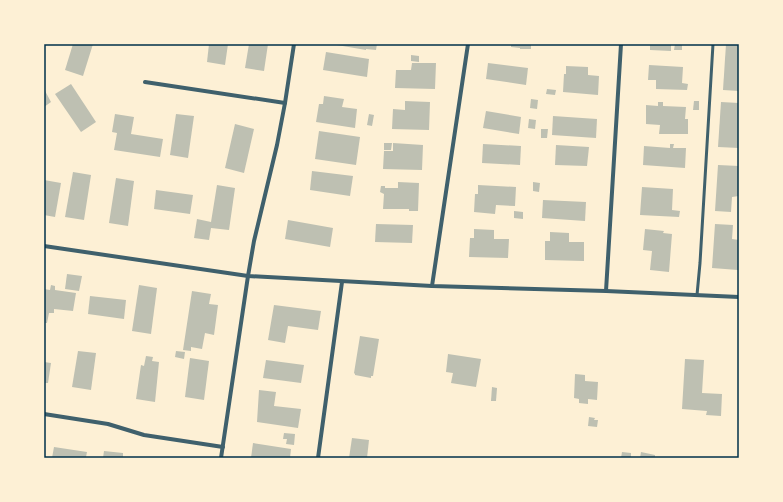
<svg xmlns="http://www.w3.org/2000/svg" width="783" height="502" viewBox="0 0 783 502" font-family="'Asap Condensed',sans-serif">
<rect width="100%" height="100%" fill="#fdf0d5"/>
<!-- building -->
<g fill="#bec0b2">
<path d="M73 44H93L83 76 65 70Z"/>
<path d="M209 44H228L225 65 207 62Z"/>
<path d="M249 44H268L264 71 245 68Z"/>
<path d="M331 44H377L376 50 366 49V50Z"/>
<path d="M511 44H531V49H520V48L511 47Z"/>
<path d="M650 44H671V51L650 50Z"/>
<path d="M675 44H682V50H674Z"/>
<path d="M726 44H739V91L723 90Z"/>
<path d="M326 52 369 59 367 77 323 70Z"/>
<path d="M411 55 419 56V62L411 61Z"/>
<path d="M412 63H436L435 89 395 88 396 70H411Z"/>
<path d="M488 63 528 68 526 85 486 79Z"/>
<path d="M649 65 683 67 682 83 688 84 687 90 656 89V80H648Z"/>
<path d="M566 66 588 67V75L599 76 598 95 563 92 564 74H566Z"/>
<path d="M71 84 96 122 81 132 55 94Z"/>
<path d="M44 89 51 102 44 107Z"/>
<path d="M547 89 556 90 555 95 546 94Z"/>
<path d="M324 96 344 99 342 107 357 109 355 128 316 122 319 104H323Z"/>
<path d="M531 99 538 100 537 109 530 108Z"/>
<path d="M405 101 430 102 429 130 392 129 393 109 405 110Z"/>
<path d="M694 101H699V110H693Z"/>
<path d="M658 102H663V106L686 107 685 119H688V134H659L660 125 646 124V105L658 106Z"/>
<path d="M721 102 739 103V148L718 147Z"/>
<path d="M486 111 521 117 519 134 483 128Z"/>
<path d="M115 114 134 117 131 134 163 139 160 157 114 150 117 133 112 132Z"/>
<path d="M176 114 194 116 188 158 170 155Z"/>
<path d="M369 114 374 115 372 126 367 125Z"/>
<path d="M553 116 597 119 596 138 552 135Z"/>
<path d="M529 119 536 120 535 129 528 128Z"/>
<path d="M235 124 254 129 244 173 225 168Z"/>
<path d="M541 129H548L547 138H541Z"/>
<path d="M319 131 360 137 356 165 315 159Z"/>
<path d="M384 143H392L391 150H384Z"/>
<path d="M393 143 423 145 422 170 383 169 384 151H393Z"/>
<path d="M483 144 521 146 520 165 482 163Z"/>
<path d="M670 144H674L673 148H686L685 168 643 165 644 146 670 148Z"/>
<path d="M556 145 589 147 587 166 555 165Z"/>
<path d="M718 165 739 166V196L732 197 731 212 715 211Z"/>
<path d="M312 171 353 176 350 196 310 190Z"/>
<path d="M73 172 91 175 84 220 65 217Z"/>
<path d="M116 178 134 181 128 226 109 223Z"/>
<path d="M44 180 61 183 55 217 44 215Z"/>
<path d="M398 182 419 183 418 211H409V209H383L384 194 380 192 381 186H385V188H398Z"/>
<path d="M533 182 540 183 539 192 533 191Z"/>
<path d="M217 185 235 188 229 230 211 228 209 240 194 238 197 219 211 222Z"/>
<path d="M478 185 516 187 515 206 496 205 495 214 474 212 475 194H478Z"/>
<path d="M642 187 673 189 672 210 680 211 679 217 640 215Z"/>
<path d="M156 190 193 195 190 214 154 209Z"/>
<path d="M543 200 586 202 585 221 542 218Z"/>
<path d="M514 211 523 212V219L514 218Z"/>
<path d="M288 220 333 228 330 247 285 239Z"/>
<path d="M376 224 413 225 412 243 375 242Z"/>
<path d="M715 224 733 225 732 239 739 240 738 270 712 268Z"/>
<path d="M474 229 494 230V239H509L508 258 469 257 470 238H474Z"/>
<path d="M645 229 664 231 663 233 672 234 669 272 650 270 652 251 643 250Z"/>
<path d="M550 232 569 233V242H584V261L545 260V241H550Z"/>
<path d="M67 274 82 276 79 291 65 289Z"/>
<path d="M51 285 55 286V290L76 293 73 311 54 309V313H49L47 323H44V289L50 290Z"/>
<path d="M139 285 157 288 151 334 132 331Z"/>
<path d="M192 291 211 294 209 304 218 305 214 335 205 333 202 349 191 347V351L183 350Z"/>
<path d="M90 296 126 300 124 319 88 314Z"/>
<path d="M274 305 321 311 318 330 288 326 285 343 268 340Z"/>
<path d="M360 336 379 339 373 376H371V378L355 375V374L354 373Z"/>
<path d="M78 351 96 353 91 390 72 387Z"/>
<path d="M176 351 185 352 184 359 175 357Z"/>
<path d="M448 354 481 359 476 387 451 383 453 373 446 372Z"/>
<path d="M146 356 153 357 152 361 159 362 155 402 136 399 141 365 144 366Z"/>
<path d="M190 358 209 361 204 400 185 397Z"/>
<path d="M685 359 704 360 702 393 722 394 721 416 706 415 707 411 682 409Z"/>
<path d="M266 360 304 365 301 383 263 378Z"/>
<path d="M44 362 51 363 48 383H44Z"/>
<path d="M575 374 585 375V381L598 382 597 400 588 399V404L579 403V399L574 398Z"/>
<path d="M492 387 497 388 496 401H491Z"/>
<path d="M259 390 276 392 274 406 301 409 298 428 257 422Z"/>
<path d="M589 417 595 418 594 420H598L597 427 588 426Z"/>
<path d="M284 433 295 434 294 445 286 444 287 439H283Z"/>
<path d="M352 438 369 440 367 458H349Z"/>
<path d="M253 443 291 449 290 458H251Z"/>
<path d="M54 447 87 452 86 457 90 458H52Z"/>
<path d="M104 451 123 453V458H103Z"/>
<path d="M622 452 631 453V458H621Z"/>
<path d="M641 452 655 455V458H640Z"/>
</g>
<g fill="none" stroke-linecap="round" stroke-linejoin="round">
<!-- service -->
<path stroke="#3f606c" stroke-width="3" d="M697 295 700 263 713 44"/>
<!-- minor -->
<g stroke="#3f606c" stroke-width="4">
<path d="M145 82 285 103"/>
<path d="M44 246 248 276 432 286 606 291 739 297"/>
<path d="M432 286 468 44"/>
<path d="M606 291 621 44"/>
<path d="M44 414 108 424 144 435 223 447"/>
<path d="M221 458 248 276 254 241 277 145 285 103 294 44"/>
<path d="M318 458 342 282"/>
</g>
</g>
<!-- border -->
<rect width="783" height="502" fill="none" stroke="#fdf0d5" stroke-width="90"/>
<rect x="45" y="45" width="693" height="412" fill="none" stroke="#003049" stroke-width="1.5"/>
</svg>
